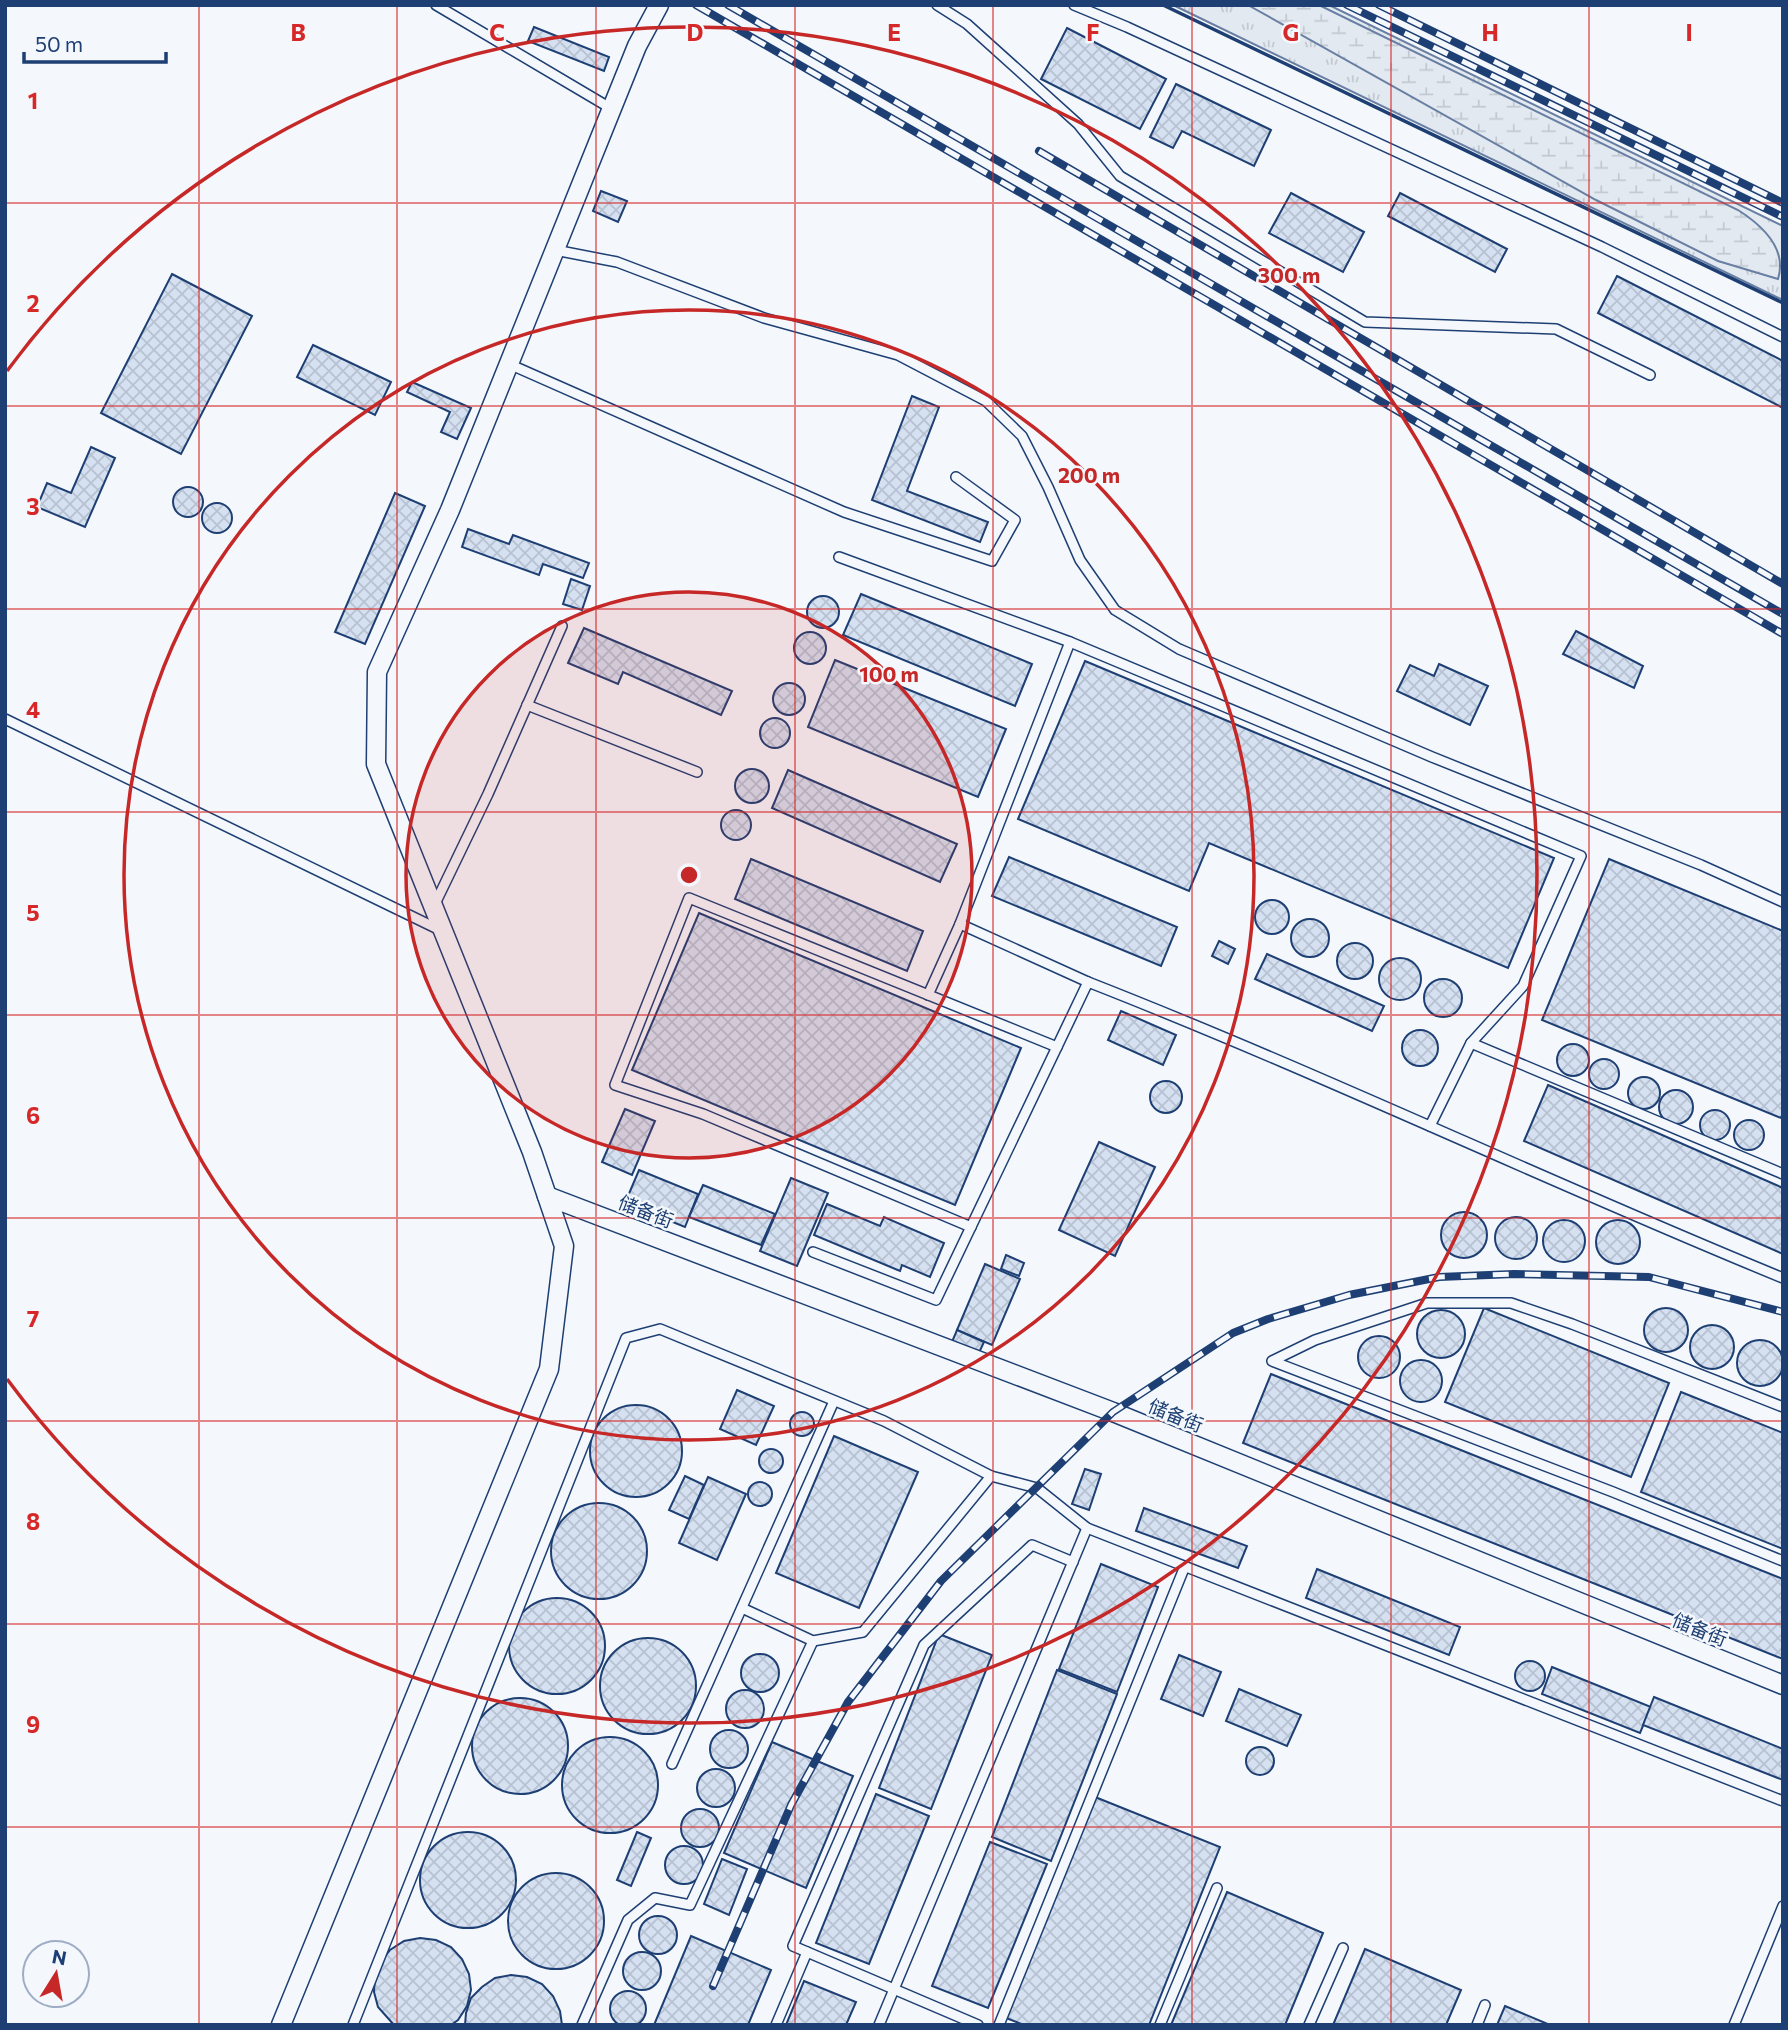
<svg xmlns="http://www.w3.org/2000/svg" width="1788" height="2030" viewBox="0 0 1788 2030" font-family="Commissioner,'Noto Sans SC',sans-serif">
<defs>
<pattern id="grass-tufts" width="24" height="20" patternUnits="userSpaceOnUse" patternTransform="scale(1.75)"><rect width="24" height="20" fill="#e3e9f0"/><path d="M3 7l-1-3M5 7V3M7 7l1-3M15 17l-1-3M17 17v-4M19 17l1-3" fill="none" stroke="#c2c9d1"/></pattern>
<pattern id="wetland-marsh" width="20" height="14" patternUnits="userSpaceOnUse" patternTransform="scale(1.75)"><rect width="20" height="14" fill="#e3e9f0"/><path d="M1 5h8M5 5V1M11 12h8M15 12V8" fill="none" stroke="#c2c9d1"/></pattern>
<pattern id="building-cross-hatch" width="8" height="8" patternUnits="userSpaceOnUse" patternTransform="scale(1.75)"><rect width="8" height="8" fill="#d5e0f0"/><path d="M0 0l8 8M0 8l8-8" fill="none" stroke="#b6c1d1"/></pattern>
</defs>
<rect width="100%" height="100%" fill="#f4f7fb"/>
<!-- grass -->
<path fill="url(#grass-tufts)" stroke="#687fa3" stroke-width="2" d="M1173 5H1329L1783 226V300Z"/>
<!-- wetland -->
<path fill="url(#wetland-marsh)" stroke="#687fa3" stroke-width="2" d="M1248 5H1319L1738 210C1760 224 1788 247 1778 279L1718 261 1596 200Z"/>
<!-- building -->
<g fill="url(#building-cross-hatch)" stroke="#1d3f73" stroke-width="2">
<path d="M534 27 609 57 604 71 528 41Z"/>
<path d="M1067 28 1166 79 1140 129 1041 79Z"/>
<path d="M1176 84 1271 130 1254 166 1182 131 1173 148 1150 137Z"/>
<path d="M601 191 627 201 618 222 593 211Z"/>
<path d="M1291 193 1364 232 1343 272 1269 233Z"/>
<path d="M1400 193 1507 249 1495 272 1388 216Z"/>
<path d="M172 274 252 316 181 454 101 413Z"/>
<path d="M1617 276 1783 361V408L1598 313Z"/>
<path d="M313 345 391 382 375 415 297 377Z"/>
<path d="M412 382 471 408 457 439 441 432 450 412 407 392Z"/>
<path d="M912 396 939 407 907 491 988 522 980 542 872 500Z"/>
<path d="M91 447 115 458 85 527 37 507 47 483 71 493Z"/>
<circle cx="188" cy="502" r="15"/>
<path d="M395 493 425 506 365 644 335 632Z"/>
<circle cx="217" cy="518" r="15"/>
<path d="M468 529 509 544 513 535 589 563 583 578 543 564 539 575 462 547Z"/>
<path d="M571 579 590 586 582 610 563 604Z"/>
<path d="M861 594 1032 664 1015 706 843 635Z"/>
<circle cx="823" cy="612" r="16"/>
<path d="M584 628 732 691 721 715 623 672 618 684 568 663Z"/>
<path d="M1576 631 1643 666 1634 688 1563 654Z"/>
<circle cx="810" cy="648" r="16"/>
<path d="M835 660 1006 729 978 797 808 727Z"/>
<path d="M1085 661 1554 858 1508 968 1209 843 1189 891 1018 819Z"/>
<path d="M1439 664 1488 686 1470 725 1397 691 1410 665 1434 676Z"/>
<circle cx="789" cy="699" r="16"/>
<circle cx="775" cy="733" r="15"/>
<circle cx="752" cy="786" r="17"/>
<path d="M788 770 957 844 940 882 772 808Z"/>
<circle cx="736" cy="825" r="15"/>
<path d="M1009 857 1177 927 1161 966 992 896Z"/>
<path d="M751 859 923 931 907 971 735 899Z"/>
<path d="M1609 859 1783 931V1112L1781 1118 1542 1020Z"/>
<circle cx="1272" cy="917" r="17"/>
<path d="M699 913 1021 1048 955 1205 632 1070Z"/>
<circle cx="1310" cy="938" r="19"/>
<path d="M1219 941 1235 949 1228 964 1212 956Z"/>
<circle cx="1355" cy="961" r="18"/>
<path d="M1267 954 1384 1006 1372 1031 1255 979Z"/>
<circle cx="1400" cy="979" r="21"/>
<circle cx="1443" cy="998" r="19"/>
<path d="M1121 1011 1176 1035 1163 1065 1108 1040Z"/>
<circle cx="1420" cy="1048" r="18"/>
<circle cx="1573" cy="1060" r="16"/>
<circle cx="1604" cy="1074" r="15"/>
<circle cx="1644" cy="1093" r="16"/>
<circle cx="1166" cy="1097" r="16"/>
<path d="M1548 1085 1783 1188V1254L1524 1141Z"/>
<circle cx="1676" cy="1107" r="17"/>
<path d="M625 1109 655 1121 632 1175 602 1162Z"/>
<circle cx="1715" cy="1125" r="15"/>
<circle cx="1749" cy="1135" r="15"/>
<path d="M1099 1142 1155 1167 1115 1256 1059 1230Z"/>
<path d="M639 1170 698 1194 685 1227 625 1203Z"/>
<path d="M791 1178 828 1193 797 1266 760 1251Z"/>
<path d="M703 1185 775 1214 761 1245 689 1217Z"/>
<path d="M827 1204 880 1226 884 1217 944 1243 930 1277 902 1265 900 1271 814 1235Z"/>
<circle cx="1464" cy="1235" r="23"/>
<circle cx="1516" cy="1238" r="21"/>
<circle cx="1564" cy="1241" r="21"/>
<circle cx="1618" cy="1242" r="22"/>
<path d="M1006 1255 1024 1263 1019 1276 1001 1269Z"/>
<path d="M985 1264 1020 1279 992 1345 957 1330Z"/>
<circle cx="1666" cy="1330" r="22"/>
<path d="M1484 1308 1669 1383 1631 1477 1445 1402Z"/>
<circle cx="1441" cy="1334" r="24"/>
<circle cx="1712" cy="1347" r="22"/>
<path d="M957 1330 984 1342 976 1359 949 1349Z"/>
<circle cx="1379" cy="1357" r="21"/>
<circle cx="1760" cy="1363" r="23"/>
<circle cx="1421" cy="1381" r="21"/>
<path d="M1271 1374 1783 1579V1659L1243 1443Z"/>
<path d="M737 1390 774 1406 756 1445 720 1429Z"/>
<path d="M1681 1392 1783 1433V1549L1641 1492Z"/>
<circle cx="636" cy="1451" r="46"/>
<circle cx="802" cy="1424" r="12"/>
<path d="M834 1436 918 1472 859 1608 776 1573Z"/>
<circle cx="771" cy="1461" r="12"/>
<path d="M1085 1469 1101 1474 1089 1510 1072 1504Z"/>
<path d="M685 1476 704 1485 689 1519 669 1510Z"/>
<path d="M708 1477 746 1494 717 1560 679 1543Z"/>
<circle cx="760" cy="1494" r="12"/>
<circle cx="599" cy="1551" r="48"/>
<path d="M1144 1508 1247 1546 1238 1568 1136 1531Z"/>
<path d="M1101 1564 1158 1587 1117 1692 1059 1669Z"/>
<path d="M1317 1569 1460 1627 1449 1655 1306 1598Z"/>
<circle cx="557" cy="1646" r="48"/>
<path d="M939 1634 992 1655 931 1809 879 1788Z"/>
<circle cx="648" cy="1686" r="48"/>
<circle cx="760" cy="1673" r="19"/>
<path d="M1179 1655 1221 1672 1203 1716 1161 1699Z"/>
<circle cx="1530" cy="1676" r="15"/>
<path d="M1552 1667 1651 1707 1640 1733 1542 1694Z"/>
<path d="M1057 1670 1117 1694 1051 1861 992 1837Z"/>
<path d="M1239 1689 1301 1715 1287 1746 1226 1721Z"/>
<circle cx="745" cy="1709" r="19"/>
<path d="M1654 1697 1783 1749V1780L1643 1725Z"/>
<circle cx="520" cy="1746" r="48"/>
<circle cx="729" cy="1749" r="19"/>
<circle cx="610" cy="1785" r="48"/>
<path d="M772 1742 853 1776 806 1888 724 1853Z"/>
<circle cx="1260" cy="1761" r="14"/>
<circle cx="716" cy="1788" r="19"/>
<path d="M876 1794 929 1816 869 1964 816 1943Z"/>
<path d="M1095 1797 1220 1847 1149 2025H1024L1006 2018Z"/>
<circle cx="700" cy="1828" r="19"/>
<circle cx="468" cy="1880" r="48"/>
<path d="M637 1832 651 1838 631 1886 617 1880Z"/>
<path d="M990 1842 1047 1864 988 2008 932 1986Z"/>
<circle cx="684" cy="1865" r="19"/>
<path d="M722 1859 747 1869 729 1915 704 1904Z"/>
<circle cx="556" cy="1921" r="48"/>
<path d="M1227 1892 1323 1933 1285 2025H1171Z"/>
<circle cx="658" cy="1935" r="19"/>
<path d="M691 1936 771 1970 748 2025H654Z"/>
<path d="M420 1938 436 1940 451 1947 462 1959 469 1974 471 1990 467 2006 458 2020 451 2025H394L378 2007 374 1992 375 1976 380 1962 390 1950 404 1941Z"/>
<path d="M1365 1949 1461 1990 1446 2025H1333Z"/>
<circle cx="642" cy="1971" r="19"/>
<path d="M511 1975 527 1977 542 1984 553 1996 560 2011 562 2025H465L466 2013 471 1998 482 1987 495 1978Z"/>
<path d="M804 1981 856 2002 846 2025H786Z"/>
<circle cx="628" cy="2009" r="18"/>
<path d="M1505 2006 1550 2025H1497Z"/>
</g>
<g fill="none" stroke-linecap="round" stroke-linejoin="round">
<!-- service casing -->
<g stroke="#1d3f73" stroke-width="12">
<g id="service">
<path d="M436 5 612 109"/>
<path d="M937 5 967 24 1078 124 1120 176 1365 322 1556 329 1650 375"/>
<path d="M1074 5 1127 27 1602 247 1783 337"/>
<path d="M555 250 617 262 764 318 898 355 986 401 1022 436 1048 487 1080 560 1115 610 1179 649 1432 757 1701 865 1783 902"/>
<path d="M509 364 844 512 992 561 1015 520 956 477"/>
<path d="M839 557 1070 642 1581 856 1523 986 1471 1043 1430 1126"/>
<path d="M1070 642 960 924 1088 982"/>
<path d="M527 705 697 772"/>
<path d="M5 719 442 931"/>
<path d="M434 906 488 794 562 626"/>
<path d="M928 995 960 924"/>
<path d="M1471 1043 1783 1174"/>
<path d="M971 1227 703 1114 615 1085 689 898 1057 1047"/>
<path d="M813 1252 936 1300 1088 982C1323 1074 1550 1183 1783 1278"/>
<path d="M1783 1407 1572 1324 1511 1303H1427L1315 1340 1272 1361 1613 1492 1783 1561"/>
<path d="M742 1608 813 1641 863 1632 991 1476"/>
<path d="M672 1764 834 1401"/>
<path d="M353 2025 626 1338 660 1329 884 1421 991 1476 1037 1488 1087 1528 1783 1801"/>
<path d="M582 2025 628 1920 655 1898 690 1905 813 1641"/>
<path d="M776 2025 807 1952"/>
<path d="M879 2025 1087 1528"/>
<path d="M978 2025 793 1946 924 1645 1032 1545 1073 1562"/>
<path d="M999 2025 1185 1566"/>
<path d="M1160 2025 1217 1888"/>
<path d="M1309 2025 1343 1948"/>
<path d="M1477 2025 1485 2005"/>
<path d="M1734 2025 1783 1906"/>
</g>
</g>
<!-- minor casing -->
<g stroke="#1d3f73" stroke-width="21">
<g id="minor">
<path d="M547 1196 1113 1412 1783 1685"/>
<path d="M281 2025 549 1369 564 1246 532 1152 376 764 377 672 450 510 637 46 659 5"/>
</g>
</g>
<!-- service -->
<use href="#service" stroke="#f4f7fb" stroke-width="9"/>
<!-- minor -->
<use href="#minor" stroke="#f4f7fb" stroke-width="18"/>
<!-- rail casing -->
<g stroke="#1d3f73" stroke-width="8">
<g id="rail">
<path d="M696 5 1783 634"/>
<path d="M728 5 1783 614"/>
<path d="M1347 5 1783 217"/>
<path d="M1379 5 1783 203"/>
<path d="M1039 151 1783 584"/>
<path d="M713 1986 791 1805 848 1702 941 1581 1113 1412 1233 1333 1268 1319 1349 1295 1439 1277 1514 1274 1649 1277 1783 1312"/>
</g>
</g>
<!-- rail -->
<use href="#rail" stroke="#f4f7fb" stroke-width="5" stroke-dasharray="16" stroke-linecap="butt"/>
<!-- wall -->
<path stroke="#1d3f73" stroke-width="3.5" d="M1163 5 1783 303"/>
</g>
<!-- grid -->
<path fill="none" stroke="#d62828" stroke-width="2" stroke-opacity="0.55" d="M199 5V2025M397 5V2025M596 5V2025M795 5V2025M993 5V2025M1192 5V2025M1391 5V2025M1589 5V2025M5 203H1783M5 406H1783M5 609H1783M5 812H1783M5 1015H1783M5 1218H1783M5 1421H1783M5 1624H1783M5 1827H1783"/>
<!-- distance rings -->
<circle cx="689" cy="875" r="283" fill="#c62828" fill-opacity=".12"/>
<g fill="none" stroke="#c62828" stroke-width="3.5">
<circle cx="689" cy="875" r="283"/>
<circle cx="689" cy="875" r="565"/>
<path d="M7 371A848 848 0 1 1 7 1379"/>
</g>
<g text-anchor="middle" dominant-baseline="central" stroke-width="5" stroke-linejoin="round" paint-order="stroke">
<!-- street labels -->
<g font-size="19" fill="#1d3f73" stroke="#f4f7fb">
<text transform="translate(646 1211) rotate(21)">储备街</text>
<text transform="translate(1176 1415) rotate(22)">储备街</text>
<text transform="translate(1700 1629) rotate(22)">储备街</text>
</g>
</g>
<g font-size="23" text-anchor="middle" font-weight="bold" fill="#d62828" stroke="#f4f7fb" stroke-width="5" stroke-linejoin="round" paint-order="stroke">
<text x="298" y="41">B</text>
<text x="497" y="41">C</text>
<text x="695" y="41">D</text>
<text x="894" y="41">E</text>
<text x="1093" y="41">F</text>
<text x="1291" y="41">G</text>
<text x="1490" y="41">H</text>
<text x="1689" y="41">I</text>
<text x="33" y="109">1</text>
<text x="33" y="312">2</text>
<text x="33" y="515">3</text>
<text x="33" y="718">4</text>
<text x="33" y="921">5</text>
<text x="33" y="1124">6</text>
<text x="33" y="1327">7</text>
<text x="33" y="1530">8</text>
<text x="33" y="1733">9</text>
</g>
<circle cx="689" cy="875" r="10" fill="#c62828" stroke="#f4f7fb" stroke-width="3.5"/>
<g font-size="21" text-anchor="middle" font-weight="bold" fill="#c62828" stroke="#f4f7fb" stroke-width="5" stroke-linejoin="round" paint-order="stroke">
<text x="1289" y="283">300 m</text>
<text x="1089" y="483">200 m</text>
<text x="889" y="682">100 m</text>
</g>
<!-- border -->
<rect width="1788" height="2030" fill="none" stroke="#1d3f73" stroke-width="14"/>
<!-- north arrow -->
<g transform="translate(56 1974) rotate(11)"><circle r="33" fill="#f4f7fb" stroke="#9eadc5" stroke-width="2"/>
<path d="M0-5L12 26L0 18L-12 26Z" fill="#c62828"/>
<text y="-10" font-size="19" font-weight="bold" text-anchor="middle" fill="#1d3f73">N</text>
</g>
<!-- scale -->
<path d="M24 52v10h142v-10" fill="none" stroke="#1d3f73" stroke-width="3.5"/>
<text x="35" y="52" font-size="21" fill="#1d3f73" stroke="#f4f7fb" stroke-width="5" paint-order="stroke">50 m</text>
</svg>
